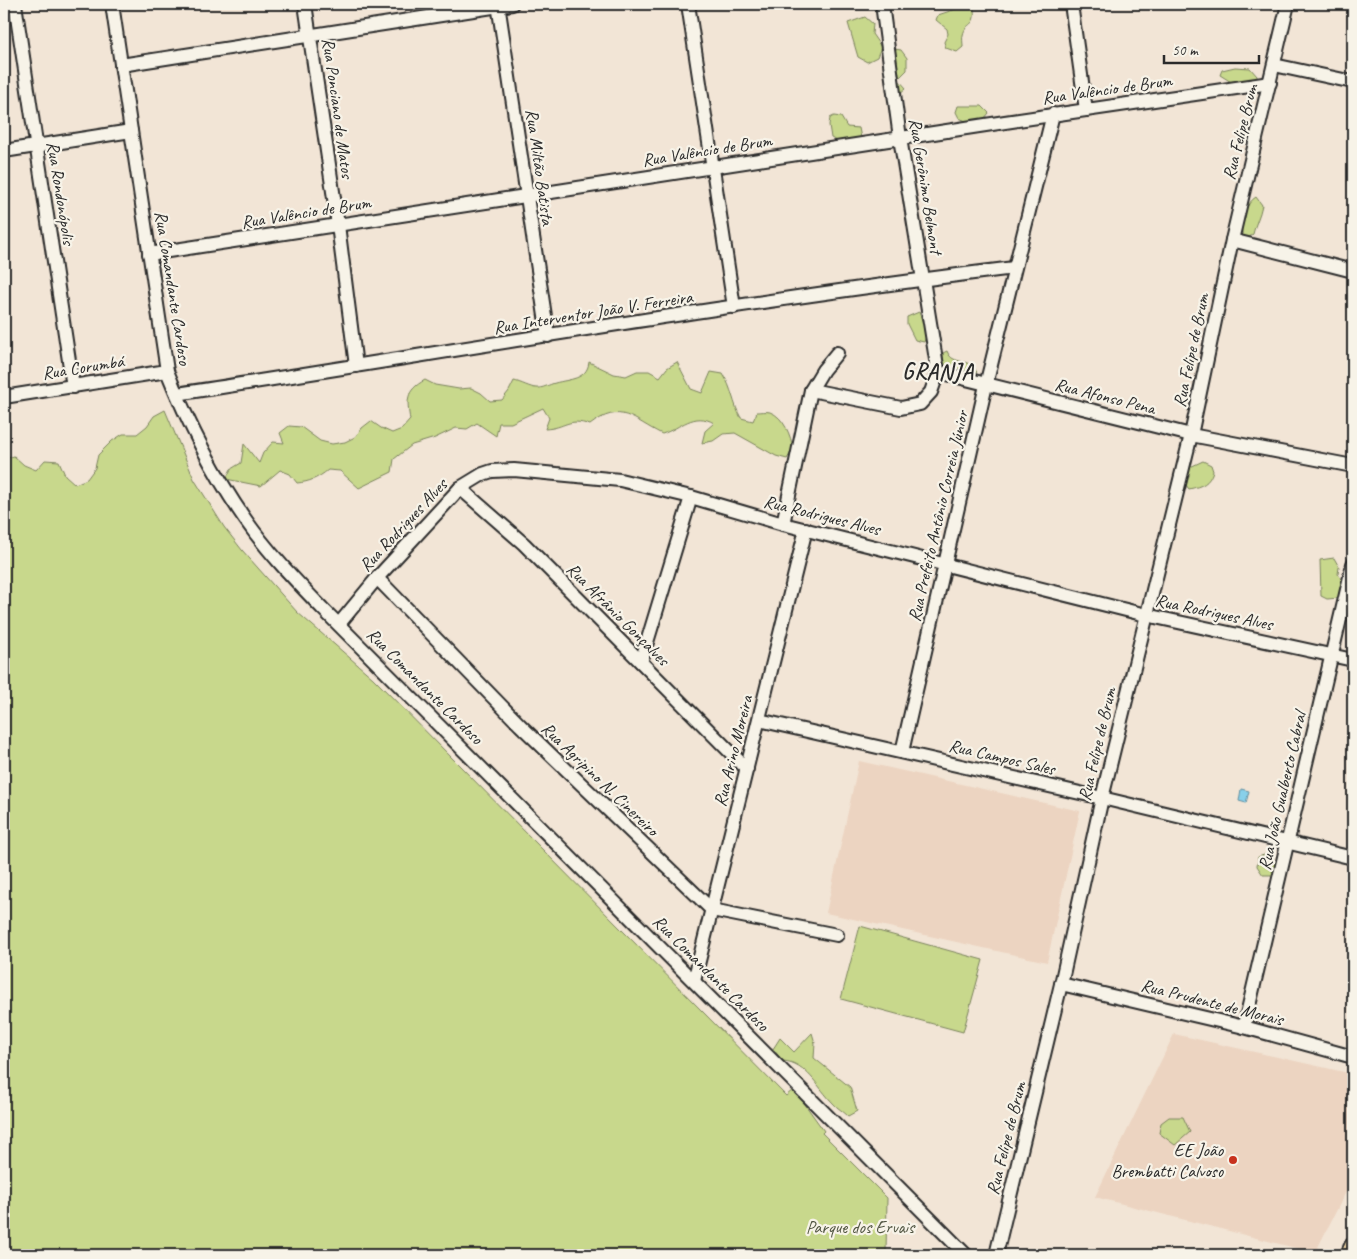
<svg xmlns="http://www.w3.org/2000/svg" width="1357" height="1259" viewBox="0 0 1357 1259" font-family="Caveat,sans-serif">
<rect width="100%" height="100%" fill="#f2e5d6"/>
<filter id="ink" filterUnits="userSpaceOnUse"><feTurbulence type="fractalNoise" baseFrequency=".02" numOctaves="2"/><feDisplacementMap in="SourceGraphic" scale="10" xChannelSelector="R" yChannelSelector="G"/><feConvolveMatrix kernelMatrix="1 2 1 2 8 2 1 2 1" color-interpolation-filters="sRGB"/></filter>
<g filter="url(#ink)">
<!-- built -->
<g fill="#ecd4c1">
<path d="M859 761 1080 811 1047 962 826 913Z"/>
<path d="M1174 1034 1353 1074V1178L1315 1253 1095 1197Z"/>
</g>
<!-- green -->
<g fill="#c8d88c" stroke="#7a825c">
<path d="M968 5 974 9C976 28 966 21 963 35 962 38 963 43 963 47L957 52 946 48 944 42 948 34 947 29 936 20 938 15Z"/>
<path d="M865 17 873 24 872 34 881 47 877 57 867 62 858 57 848 23Z"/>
<path d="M888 48 901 50 907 58V70L898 79 906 88 899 94Z"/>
<path d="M1235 67 1250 68 1257 76V81L1236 85 1220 75 1222 70Z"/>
<path d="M958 106H982L989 113 984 119 966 121 959 118 956 112Z"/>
<path d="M834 116 841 117 847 127 859 128 861 138C850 142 841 144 831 138L829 125 830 118Z"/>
<path d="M1256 197 1262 205C1260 216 1255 224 1253 234L1246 240C1244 237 1242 235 1242 232 1239 221 1247 202 1256 197Z"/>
<path d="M919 312 927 334 924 342 915 340 907 324V317Z"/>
<path d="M947 351C951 363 962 359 971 365 973 367 975 370 977 372 961 380 942 373 943 353Z"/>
<path d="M589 362 614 374 626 376 637 371H649L660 377 667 368 677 362 691 389 702 393 711 372 723 374C732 388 733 404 741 418L753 421 757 412C761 412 766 411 770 412 784 417 791 436 793 449L787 459 776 456 735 433 723 434 713 441 702 443 705 431 714 423C694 411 681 428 662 434 633 420 621 401 590 425 568 417 566 428 545 429L549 418 543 408 511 423H499L496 436 477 423 467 429 456 428 435 438 412 445 394 459 392 472 359 488 340 471 328 470C318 478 310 482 297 483L290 474 280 470 261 486 226 479 231 469 241 463 244 444 259 463 263 453 273 442 284 443 280 433 289 426 301 427 320 441 332 444 345 442 355 437 362 428 371 421 381 428 392 433 402 429 410 420C407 400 405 391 425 380L435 385 459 389 471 388 481 393 490 401 502 400 509 391 514 381C520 382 531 388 536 388 542 389 550 384 555 383 569 379 587 380 589 362Z"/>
<path d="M165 410 194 479 224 527 242 550 297 612 373 678 786 1096 794 1089 824 1131 822 1133 887 1198 886 1252 889 1255H4V459L14 456 24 465 36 470 45 460 59 461 65 475 75 484 87 479 95 468 98 455 112 441 123 434H137L147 426 154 416Z"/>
<path d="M1203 461 1211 465 1213 471C1209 484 1202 486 1189 489L1182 480 1188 468Z"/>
<path d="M1334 558 1339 567 1338 574 1347 588 1339 598 1327 599 1321 596 1320 560Z"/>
<path d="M1267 854 1278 864 1275 875H1263L1257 866 1258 857Z"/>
<path d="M860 926 983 960 963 1032 841 999Z"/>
<path d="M812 1033 815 1043 814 1058 850 1087 857 1111 848 1116C843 1111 837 1108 833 1103 818 1088 806 1062 783 1061L773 1049 780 1038 794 1052Z"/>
<path d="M1169 1117H1183L1190 1132 1175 1145 1159 1133 1161 1123Z"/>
</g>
<!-- water -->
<path fill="#88d0ea" stroke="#638e9e" d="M1241 789 1249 791 1246 803 1239 801Z"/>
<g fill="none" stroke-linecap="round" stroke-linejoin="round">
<!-- minor casing -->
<g stroke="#2b2b2b" stroke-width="16">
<g id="minor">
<path d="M15 4 73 387"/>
<path d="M112 4 167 371C188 423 213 473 245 519 267 551 295 580 322 608L966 1255"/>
<path d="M305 4 338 225 356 366"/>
<path d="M498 4 548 336"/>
<path d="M688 4 734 307"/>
<path d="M1071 4 1086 110"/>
<path d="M121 65 512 4"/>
<path d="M1274 65 1353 82"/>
<path d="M4 151 131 131"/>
<path d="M1232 240 1353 271"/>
<path d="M149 254 1005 122 1270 83"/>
<path d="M938 372 1191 435 1353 466"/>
<path d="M811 390 901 408 920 404 931 392 938 372 900 138 882 4"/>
<path d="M177 394C456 351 734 302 1014 268"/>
<path d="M4 397 167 371"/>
<path d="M460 488 524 544 747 769"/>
<path d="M783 524 811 390 823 370 837 353"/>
<path d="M377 578 520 725 712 910 837 935"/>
<path d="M339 624 377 578 460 488 483 474 492 471 514 470 620 480 691 497 783 524 1146 615 1353 660"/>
<path d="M641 662 691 497"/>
<path d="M759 720 1102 798 1353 858"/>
<path d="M902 752 986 385 1053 114"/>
<path d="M694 981 806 529"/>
<path d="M1061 984 1244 1027 1353 1057"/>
<path d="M1244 1027 1353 564"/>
<path d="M996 1255 1061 984 1102 798 1191 435 1232 240 1288 4"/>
</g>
</g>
<!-- major casing -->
<g stroke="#2b2b2b" stroke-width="20">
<path id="major" d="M1349 1255 1353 1246"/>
</g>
<!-- minor -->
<use href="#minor" stroke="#f7f3e8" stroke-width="12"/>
<!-- major -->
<use href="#major" stroke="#faddab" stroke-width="16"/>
</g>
</g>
<!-- markers -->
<circle fill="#c8321e" stroke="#f7f3e8" stroke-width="2" cx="1233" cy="1160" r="5"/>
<g text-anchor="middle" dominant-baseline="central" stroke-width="4.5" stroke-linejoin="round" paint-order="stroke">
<!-- street labels -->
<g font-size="18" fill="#2b2b2b" stroke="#f7f3e8">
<text transform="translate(1107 89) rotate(-8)">Rua Valêncio de Brum</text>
<text transform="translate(338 108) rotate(82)">Rua Ponciano de Matos</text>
<text transform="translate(1240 132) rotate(-76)">Rua Felipe Brum</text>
<text transform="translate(707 150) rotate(-9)">Rua Valêncio de Brum</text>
<text transform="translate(540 167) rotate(82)">Rua Miltão Batista</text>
<text transform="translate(926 186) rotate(81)">Rua Gerônimo Belmont</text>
<text transform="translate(61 193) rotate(81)">Rua Rondonópolis</text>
<text transform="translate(306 212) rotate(-9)">Rua Valêncio de Brum</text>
<text transform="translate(173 288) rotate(81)">Rua Comandante Cardoso</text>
<text transform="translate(593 312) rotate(-9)">Rua Interventor João V. Ferreira</text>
<text transform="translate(1191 350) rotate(-78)">Rua Felipe de Brum</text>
<text transform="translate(83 367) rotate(-9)">Rua Corumbá</text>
<text transform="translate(1105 396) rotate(14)">Rua Afonso Pena</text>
<text transform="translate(822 515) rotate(14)">Rua Rodrigues Alves</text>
<text transform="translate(938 516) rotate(-77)">Rua Prefeito Antônio Correia Júnior</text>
<text transform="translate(403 525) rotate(-47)">Rua Rodrigues Alves</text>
<text transform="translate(1214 612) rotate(12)">Rua Rodrigues Alves</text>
<text transform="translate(618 614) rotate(45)">Rua Afrânio Gonçalves</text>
<text transform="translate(425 686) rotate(45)">Rua Comandante Cardoso</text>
<text transform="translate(1097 744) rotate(-77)">Rua Felipe de Brum</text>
<text transform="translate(733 751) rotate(-76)">Rua Arino Moreira</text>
<text transform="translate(1002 757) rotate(13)">Rua Campos Sales</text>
<text transform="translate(600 779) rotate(44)">Rua Agripino N. Cinereiro</text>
<text transform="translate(1282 791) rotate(-77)">Rua João Gualberto Cabral</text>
<text transform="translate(711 973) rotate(45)">Rua Comandante Cardoso</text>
<text transform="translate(1212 1002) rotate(14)">Rua Prudente de Morais</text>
<text transform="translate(1006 1138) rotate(-76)">Rua Felipe de Brum</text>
</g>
<!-- poi labels -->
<g font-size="18" fill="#2b2b2b" stroke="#f7f3e8" text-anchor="end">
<text x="1223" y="1150">EE João<tspan x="1223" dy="21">Brembatti Calvoso</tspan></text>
</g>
<!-- park labels -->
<g font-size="18" fill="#525643" stroke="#f7f3e8">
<text x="860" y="1227">Parque dos Ervais</text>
</g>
<!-- district labels -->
<g font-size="22" font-weight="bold" letter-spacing="1" fill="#2b2b2b" stroke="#f7f3e8">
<text x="938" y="372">GRANJA</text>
</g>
</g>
<!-- margin -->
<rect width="1357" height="1259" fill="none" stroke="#f7f3e8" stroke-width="20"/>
<rect x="10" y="10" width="1337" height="1239" fill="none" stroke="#2b2b2b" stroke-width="2" filter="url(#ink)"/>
<!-- scale -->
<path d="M1164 55v8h95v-8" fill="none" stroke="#2b2b2b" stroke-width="2.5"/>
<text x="1172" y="55" font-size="15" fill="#2b2b2b" stroke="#f7f3e8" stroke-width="4" paint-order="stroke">50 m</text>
</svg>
